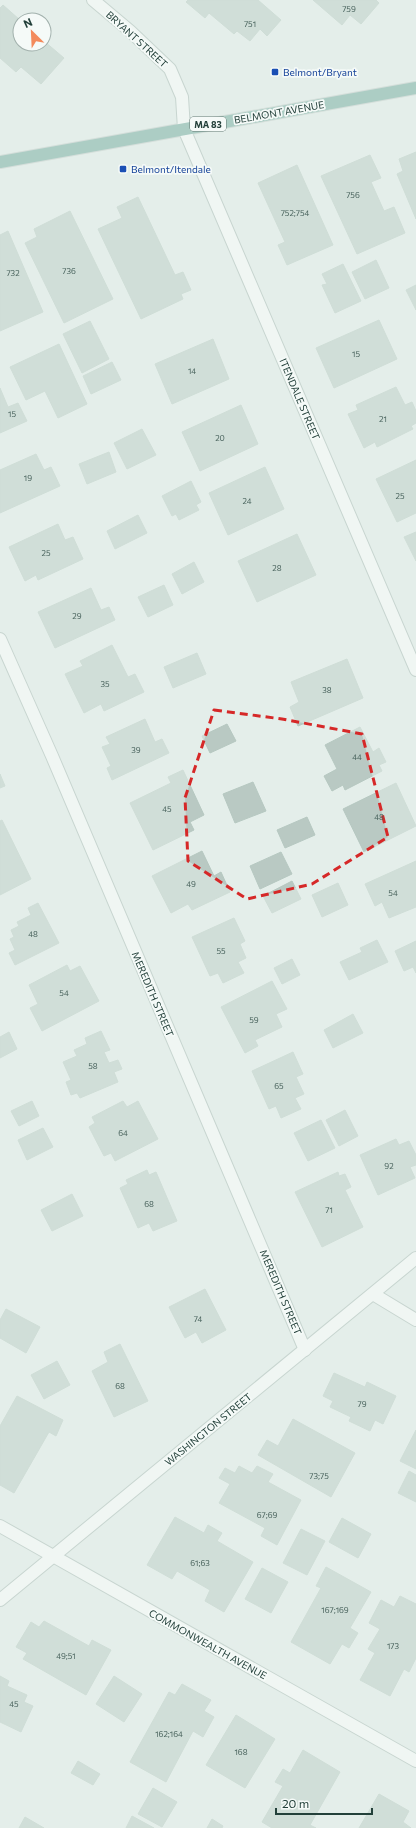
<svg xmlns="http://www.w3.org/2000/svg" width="416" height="1828" viewBox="0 0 416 1828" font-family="Commissioner,sans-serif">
<rect width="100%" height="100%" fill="#e4eeea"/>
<!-- building -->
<g fill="#b9c9c3" stroke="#b6c8c1">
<path d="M188 0H258L281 20 267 36 260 29 250 41 237 31 234 34 209 13 205 18 186 2Z"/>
<path d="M313 0H376L379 3 361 24 350 15 342 25Z"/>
<path d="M3 5 20 20V44H44V41L64 58 41 84 21 67 16 72 0 58V8Z"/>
<path d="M416 152V219L397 174 403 171 399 159Z"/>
<path d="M370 155 381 178 371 182 384 211 394 207 405 233 357 254 321 176Z"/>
<path d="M297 165 333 245 287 265 278 245 285 242 258 183Z"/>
<path d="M138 197 175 275 183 272 191 290 181 294 183 299 141 319 98 229 122 218 117 207Z"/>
<path d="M70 211 113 299 64 323 25 243 37 237 34 229Z"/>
<path d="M8 231 43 312 0 331V235Z"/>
<path d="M376 260 389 288 365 299 352 272Z"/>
<path d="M343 264 361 301 335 313 322 285 327 284 322 274Z"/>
<path d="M416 285V310L406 290Z"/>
<path d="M379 320 397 359 334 388 316 348Z"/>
<path d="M90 321 109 359 82 373 63 334Z"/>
<path d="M213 339 229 379 172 404 155 364Z"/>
<path d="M59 344 87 404 58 418 45 391 26 400 10 367Z"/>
<path d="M112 362 121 380 91 394 83 376Z"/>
<path d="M396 387 405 405 412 402 416 411V423L411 426 413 429 377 447 375 442 364 448 348 414 358 410 356 405Z"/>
<path d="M0 388 8 407 18 403 27 421 0 433Z"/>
<path d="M241 405 258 444 200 471 182 432Z"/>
<path d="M142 429 156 455 127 469 114 443Z"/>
<path d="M109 452 116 472 87 484 79 464Z"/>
<path d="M36 454 44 470 51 467 60 486 0 513V470Z"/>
<path d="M416 460V513L397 522 376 479Z"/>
<path d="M265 467 284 509 228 535 209 493Z"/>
<path d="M191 481 201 502 196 505 199 510 179 520 176 514 172 516 162 496Z"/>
<path d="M138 515 147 533 115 549 107 531Z"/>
<path d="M58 524 65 540 73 537 83 559 38 580 36 575 25 581 9 547Z"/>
<path d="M416 532V561L404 537Z"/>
<path d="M297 534 316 575 257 602 238 561Z"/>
<path d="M194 562 204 582 182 594 172 574Z"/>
<path d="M164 585 173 605 148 617 138 597Z"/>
<path d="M91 588 101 610 109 607 115 620 55 648 38 612Z"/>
<path d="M112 645 128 677 135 674 144 692 104 711 101 704 84 713 65 674 83 666 80 661Z"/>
<path d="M197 653 206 674 173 688 164 667Z"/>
<path d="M347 659 363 698 298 726 290 707 299 702 291 682Z"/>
<path d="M145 719 155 742 162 739 169 753 112 780 107 768 111 766 102 747 110 744 106 737Z"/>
<path d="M227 724 236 741 210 753 202 736Z"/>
<path d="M360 727 373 752 379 748 386 762 379 765 382 771 345 790 343 785 332 791 324 776 337 769 325 745Z"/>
<path d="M183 770 204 815 190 822 194 830 153 850 130 803 171 783 168 777Z"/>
<path d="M0 774 5 786 0 788Z"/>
<path d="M253 782 266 811 235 823 223 794Z"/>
<path d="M396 783 416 826 364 852 343 809Z"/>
<path d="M307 817 315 835 285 848 277 830Z"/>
<path d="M2 820 31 879 0 895V821Z"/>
<path d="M202 851 214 876 221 872 230 892 192 910 188 904 171 913 152 876Z"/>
<path d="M281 852 292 874 260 889 250 866Z"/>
<path d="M416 861V907L389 918 382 902 375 906 365 884Z"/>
<path d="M292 881 301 899 272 913 263 896Z"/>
<path d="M338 883 348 905 322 917 312 895Z"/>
<path d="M38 903 59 943 15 965 9 953 15 950 10 939 14 937 11 930 19 926 17 922 31 915 28 908Z"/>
<path d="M234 918 245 941 240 944 246 958 238 962 244 973 223 983 218 973 210 976 192 937Z"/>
<path d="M377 940 388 962 349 980 340 962 362 952 360 948Z"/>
<path d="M416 941V973L413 967 404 971 395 951Z"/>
<path d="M292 959 300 975 282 984 274 968Z"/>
<path d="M67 965 70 971 80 966 99 1001 42 1031 30 1008 38 1004 29 985Z"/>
<path d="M272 981 287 1009 276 1014 282 1027 255 1040 258 1046 245 1053 221 1007Z"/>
<path d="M353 1014 363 1033 333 1048 324 1030Z"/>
<path d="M101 1031 110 1050 104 1052 109 1063 118 1060 122 1069 114 1072 118 1082 80 1098 77 1093 71 1095 66 1082 71 1080 63 1062 77 1056 74 1050 87 1044 85 1038Z"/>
<path d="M9 1032 17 1049 0 1058V1037Z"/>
<path d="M293 1052 303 1074 296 1077 304 1094 295 1098 301 1109 281 1118 276 1106 269 1109 252 1071Z"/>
<path d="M32 1101 39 1116 19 1126 11 1111Z"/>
<path d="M123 1101 127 1107 138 1101 158 1139 115 1161 111 1153 104 1156 89 1127 95 1123 92 1117Z"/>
<path d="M345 1110 358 1136 339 1146 326 1120Z"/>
<path d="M321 1120 335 1148 308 1161 294 1133Z"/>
<path d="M43 1128 53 1147 27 1160 18 1140Z"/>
<path d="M396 1139 399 1145 409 1141 416 1155V1165L410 1167 415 1178 378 1195 360 1155Z"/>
<path d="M147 1170 149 1175 156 1172 177 1221 153 1231 149 1223 138 1228 120 1188 128 1184 126 1180Z"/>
<path d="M338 1172 339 1176 345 1174 351 1187 345 1190 363 1227 322 1247 295 1192Z"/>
<path d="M72 1194 83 1216 52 1231 41 1210Z"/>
<path d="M205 1289 226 1330 202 1343 196 1332 185 1338 169 1307Z"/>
<path d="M6 1309 40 1327 26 1353 0 1338V1320Z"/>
<path d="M120 1344 148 1401 114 1417 92 1371 108 1362 104 1352Z"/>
<path d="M57 1361 70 1385 44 1399 31 1375Z"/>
<path d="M334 1373 365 1387 367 1382 396 1396 383 1424 375 1420 370 1431 349 1421 351 1417 330 1407 333 1401 323 1396Z"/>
<path d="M17 1396 63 1420 56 1436 49 1432 14 1493 0 1485V1426Z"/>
<path d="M293 1419 355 1453 331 1497 258 1455 267 1440 278 1446Z"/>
<path d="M416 1430V1469L400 1461Z"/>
<path d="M239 1466 252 1473 257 1466 273 1474 268 1482 301 1500 277 1545 261 1536 265 1528 219 1503 230 1484 219 1478 225 1468 235 1473Z"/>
<path d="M409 1471 416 1475V1502L398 1493Z"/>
<path d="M175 1517 204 1533 208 1525 222 1533 217 1541 253 1562 224 1612 205 1601 210 1590 177 1571 172 1579 147 1565Z"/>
<path d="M342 1518 371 1534 358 1558 329 1542Z"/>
<path d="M301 1529 325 1541 307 1575 283 1563Z"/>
<path d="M326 1567 371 1592 350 1628 358 1633 349 1648 342 1644 330 1664 291 1642 321 1588 316 1586Z"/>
<path d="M262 1568 288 1582 271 1613 245 1599Z"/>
<path d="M400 1596 416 1604V1658L409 1672 404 1669 390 1696 360 1680 375 1653 368 1649 380 1629 369 1623 381 1600 394 1607Z"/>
<path d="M44 1621 89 1646 92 1640 111 1650 86 1695 23 1659 27 1653 16 1647 31 1622 39 1627Z"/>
<path d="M0 1676 9 1681 7 1686 27 1695 24 1702 33 1706 21 1732 0 1722Z"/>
<path d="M114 1676 142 1694 124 1722 96 1704Z"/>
<path d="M182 1684 211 1700 204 1711 214 1717 203 1737 193 1731 166 1782 130 1762 169 1692 175 1695Z"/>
<path d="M236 1715 275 1739 245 1788 206 1765Z"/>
<path d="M303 1750 340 1772 310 1825 316 1828H272L262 1822 283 1786 275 1782 283 1769 290 1773Z"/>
<path d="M78 1761 100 1774 93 1785 71 1773Z"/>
<path d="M153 1788 177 1802 162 1827 138 1814Z"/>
<path d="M379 1794 409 1811 403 1822 411 1828H359Z"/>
<path d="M132 1816 154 1828H126Z"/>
<path d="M25 1817 44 1828H19Z"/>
<path d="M212 1819 223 1826 222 1828H207Z"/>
</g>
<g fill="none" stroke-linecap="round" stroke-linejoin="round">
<!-- minor casing -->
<g stroke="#a6b6b2" stroke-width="14">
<g id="minor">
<path d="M93 0 130 31 170 69 182 97 184 129 416 670"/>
<path d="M0 639 52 756 305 1350"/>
<path d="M373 1294 416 1320"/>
<path d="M0 1526 416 1761"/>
<path d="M0 1600 416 1258"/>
</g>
</g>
<!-- major casing -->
<g stroke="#c1cac8" stroke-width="14">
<path id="major" d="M0 162 416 88"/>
</g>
<!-- minor -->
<use href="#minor" stroke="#fff" stroke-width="12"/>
<!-- major -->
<use href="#major" stroke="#68a498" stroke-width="12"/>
</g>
<!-- marked area -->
<path d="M0 0H416V1828H0ZM214 710 282 719 362 734 388 837 312 884 247 899 188 861 185 798Z" fill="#e4eeea" fill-opacity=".55" fill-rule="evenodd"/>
<path fill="none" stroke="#d62828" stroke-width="3" stroke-dasharray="8 5" stroke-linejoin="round" d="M214 710 282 719 362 734 388 837 312 884 247 899 188 861 185 798Z"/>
<!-- markers -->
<g fill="#1a4fb4" stroke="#f5faf8" stroke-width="1.5">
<rect x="271" y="68" width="8" height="8" rx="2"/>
<rect x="119" y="165" width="8" height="8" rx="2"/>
</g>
<g text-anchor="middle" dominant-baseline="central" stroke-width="3.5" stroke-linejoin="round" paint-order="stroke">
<!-- number labels -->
<g font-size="8" fill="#48625c">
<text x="349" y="9">759</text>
<text x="250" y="24">751</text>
<text x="353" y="195">756</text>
<text x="295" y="213">752;754</text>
<text x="69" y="271">736</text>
<text x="13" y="273">732</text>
<text x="356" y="354">15</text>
<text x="192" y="371">14</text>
<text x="12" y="414">15</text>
<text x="383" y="419">21</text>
<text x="220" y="438">20</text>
<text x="28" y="478">19</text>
<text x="400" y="496">25</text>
<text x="247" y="501">24</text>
<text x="46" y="553">25</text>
<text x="277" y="568">28</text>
<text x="77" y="616">29</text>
<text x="105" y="684">35</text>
<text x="327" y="690">38</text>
<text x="136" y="750">39</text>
<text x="357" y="757">44</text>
<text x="167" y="809">45</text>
<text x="379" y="817">48</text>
<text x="191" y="884">49</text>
<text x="393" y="893">54</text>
<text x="33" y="934">48</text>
<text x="221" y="951">55</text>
<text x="64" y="993">54</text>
<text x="254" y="1020">59</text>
<text x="93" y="1066">58</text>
<text x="279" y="1086">65</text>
<text x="123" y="1133">64</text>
<text x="389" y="1166">92</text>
<text x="149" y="1204">68</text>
<text x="329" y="1210">71</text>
<text x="198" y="1319">74</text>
<text x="120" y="1386">68</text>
<text x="362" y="1404">79</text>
<text x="319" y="1476">73;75</text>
<text x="267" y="1515">67;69</text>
<text x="200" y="1563">61;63</text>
<text x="335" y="1610">167;169</text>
<text x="393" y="1646">173</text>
<text x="66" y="1656">49;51</text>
<text x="14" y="1704">45</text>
<text x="169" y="1734">162;164</text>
<text x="241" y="1752">168</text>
</g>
<!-- shield labels -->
<rect fill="#f5faf8" stroke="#627873" stroke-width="1" x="190" y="117" width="36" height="14" rx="3"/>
<g font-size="9" font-weight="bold" fill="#23403a">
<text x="208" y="124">MA 83</text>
</g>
<!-- street labels -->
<g font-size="10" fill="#23403a" stroke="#f5faf8">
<text transform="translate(137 39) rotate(42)">BRYANT STREET</text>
<text transform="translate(279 112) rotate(-10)">BELMONT AVENUE</text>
<text transform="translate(300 399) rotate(67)">ITENDALE STREET</text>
<text transform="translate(153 994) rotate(67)">MEREDITH STREET</text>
<text transform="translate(281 1292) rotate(67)">MEREDITH STREET</text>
<text transform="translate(208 1429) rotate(-39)">WASHINGTON STREET</text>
<text transform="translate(208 1644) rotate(29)">COMMONWEALTH AVENUE</text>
</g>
<!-- transit labels -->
<g font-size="10" fill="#164399" stroke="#f5faf8" text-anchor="start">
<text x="283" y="72">Belmont/Bryant</text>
<text x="131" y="169">Belmont/Itendale</text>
</g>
</g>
<!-- north arrow -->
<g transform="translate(32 32) rotate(336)"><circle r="19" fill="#f5faf8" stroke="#a1b0ac"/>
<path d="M0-3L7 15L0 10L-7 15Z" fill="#f38a5c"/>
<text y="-6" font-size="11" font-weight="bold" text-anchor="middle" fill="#23403a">N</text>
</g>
<!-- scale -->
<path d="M276 1808v6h96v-6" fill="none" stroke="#23403a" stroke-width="2"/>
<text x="282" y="1808" font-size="12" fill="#23403a" stroke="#f5faf8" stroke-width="3" paint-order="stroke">20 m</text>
</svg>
